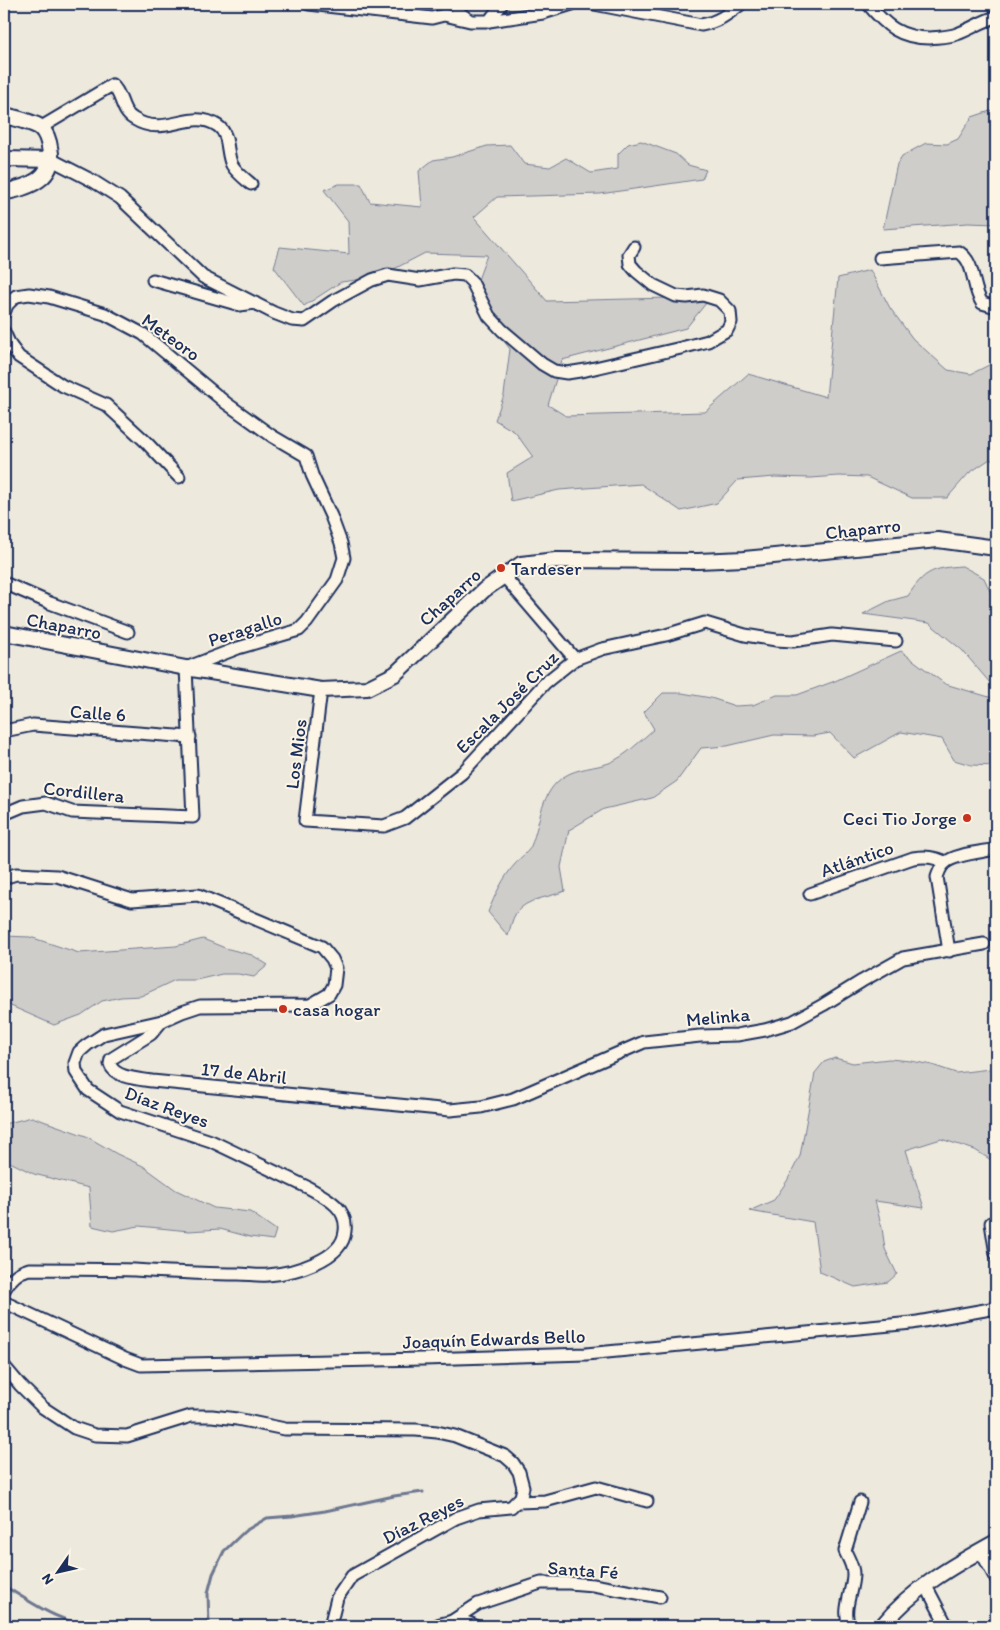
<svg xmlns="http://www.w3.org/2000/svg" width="1000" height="1630" viewBox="0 0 1000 1630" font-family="Itim,sans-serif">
<rect width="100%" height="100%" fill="#eee9dd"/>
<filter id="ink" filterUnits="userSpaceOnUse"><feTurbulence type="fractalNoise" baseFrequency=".02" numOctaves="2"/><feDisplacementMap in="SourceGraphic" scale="10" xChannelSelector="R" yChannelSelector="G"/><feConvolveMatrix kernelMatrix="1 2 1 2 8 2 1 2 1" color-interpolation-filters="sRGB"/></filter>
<g filter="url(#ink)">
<!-- green -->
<g fill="#cfcdca" stroke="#757e94">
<path d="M996 109V224L968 223 883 229 897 164 902 156 926 143 947 144 958 139 972 117Z"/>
<path d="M641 141 676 154 688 165 706 170 702 179 600 194 497 197 474 217 547 301 711 297 686 328 562 360 548 405 566 416 705 412 748 374 826 397 838 278 870 270 890 308 913 339 948 370 971 374 989 365 996 363V463L990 459 969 473 947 498H912L867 477 839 476 811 478 775 477 738 480 717 503 681 511 641 484 559 490 511 501 507 473 533 457 515 432 495 420 504 395 510 349 471 299 487 255 425 253 396 268 371 278 341 282 304 306 274 267 280 247 349 254 348 221 324 190 339 184H361L370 202 422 207 419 171 433 160 452 157 487 146 510 145 524 164 550 167 566 158 591 173 618 169V154L628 144Z"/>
<path d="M962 566 984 578 996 604V690L962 650 929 623 863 614 889 601 908 596C924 571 933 568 962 566Z"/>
<path d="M901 651 945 684 996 699V766L971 765 954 760 942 739 901 732 854 758 830 733 813 736 774 735 727 746 701 748 677 781 652 798 604 809 569 830 561 867 565 891C548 898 527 898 516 913 512 919 510 929 508 936L488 912C495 895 503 877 516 863 520 857 528 853 531 846 541 822 540 791 565 776 578 768 595 768 609 763 626 756 640 741 654 729L644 712 663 693H682L711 698 735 706 753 705 777 695H797L835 681Z"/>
<path d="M4 936 30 937 79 953 176 946 203 939 225 948 252 955 268 965 254 977 238 974H222L196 980H175L141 996 121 997 102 1001 81 1015 54 1025 4 1003Z"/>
<path d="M835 1058 853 1063 889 1059 911 1061 932 1065 956 1073 990 1069 996 1064V1163L975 1150 941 1139 906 1150 924 1208 875 1201 882 1228 885 1249 897 1274 888 1282 855 1287 820 1272 813 1222 749 1211 774 1200 787 1181 800 1156 815 1073 824 1062Z"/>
<path d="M32 1117 86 1136 117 1154 143 1166 176 1190 214 1208 250 1212 276 1230 273 1240 250 1237 220 1229 189 1231 139 1226 113 1231 92 1226 89 1188 34 1174 4 1159V1124Z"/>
</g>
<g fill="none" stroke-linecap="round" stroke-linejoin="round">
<!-- stream -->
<g stroke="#6c778f" stroke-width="3">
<path d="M4 1586C35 1604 58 1623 95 1626"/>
<path d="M209 1626 208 1593 213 1574 224 1551 245 1531 267 1518 292 1516 325 1511 394 1496 423 1492"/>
</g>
<!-- minor casing -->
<g stroke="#1b2f5e" stroke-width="15">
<g id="minor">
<path d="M309 4 432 18 444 15 470 21H489L502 4"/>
<path d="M453 4 461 14 469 20"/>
<path d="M594 4 701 25C718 22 728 14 741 4"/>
<path d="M868 4C886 26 900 38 930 38 939 37 948 37 957 34 971 29 982 21 996 17"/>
<path d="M489 21 543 13 572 4"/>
<path d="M40 128 112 85C123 94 120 111 134 119 166 139 190 107 218 126 230 134 226 154 232 165 236 172 245 179 251 184"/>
<path d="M52 160 93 181 120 198 203 277 274 313 292 320 304 321 333 301 372 280 388 275 420 280 453 274 465 275 472 282 489 316 502 330 542 364 554 371 567 373 586 370 681 348 708 341 727 330 731 322 730 311 719 300 703 295 687 297 676 296 653 285 636 271 630 264 629 255 634 247"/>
<path d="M880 258 959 252C976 263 971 286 982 303L996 307"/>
<path d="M153 280 240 305 255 303"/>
<path d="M4 313 7 305 16 296 29 294 49 297 105 314 143 334 226 403 272 436 306 456 312 475 331 516 341 543 344 558 337 580 307 622 299 630 238 648 186 668 193 817 72 812 46 803 23 806 4 814"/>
<path d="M4 332 10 345 19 357 63 386 106 405 145 441 179 477"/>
<path d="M503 575 575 659"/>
<path d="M4 583 50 603 128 632"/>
<path d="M321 690 305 821 384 826 405 818 462 773 545 683 575 659 602 649 666 635 705 623 745 635 776 640 793 641 832 635 896 641"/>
<path d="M4 731 33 725 190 737"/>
<path d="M4 878 16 874 57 876 132 900 198 895 322 947 332 959 336 968 334 985 329 994 310 1005 200 1006 182 1012 162 1021 104 1034 87 1045 79 1052 75 1063 76 1072 88 1090 120 1111 211 1141 309 1188C327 1198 348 1208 345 1231 343 1260 293 1273 268 1275 258 1276 248 1274 238 1274 204 1274 170 1272 135 1270 100 1269 64 1269 29 1269 17 1272 10 1279 4 1290"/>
<path d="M810 894 913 858C926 856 934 857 945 862"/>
<path d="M949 951 937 877C939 872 940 867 945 863 954 854 983 852 996 849"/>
<path d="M162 1021 151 1034 111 1059 110 1064C114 1078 139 1079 152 1081L450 1110 481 1107 513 1099 644 1042 700 1036 737 1035 765 1030 792 1022 823 1005 862 981 903 958 984 944"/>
<path d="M991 1223 996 1254"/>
<path d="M4 1302 125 1359 141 1365 423 1359 586 1354 912 1323 996 1308"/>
<path d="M4 1366 20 1385 42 1407 74 1428 95 1435 127 1436 191 1416H212L237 1419 285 1429 416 1430 437 1432 455 1436 505 1456 513 1463 519 1472 523 1487 521 1497 511 1507 479 1510 456 1518 352 1576 337 1598 330 1626"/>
<path d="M518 1502 545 1501 596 1487 647 1501"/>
<path d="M980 1550 996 1579"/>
<path d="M925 1584 947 1626"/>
<path d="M452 1621 478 1604 541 1583H569L593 1585 660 1597"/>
<path d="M849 1626C842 1609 853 1591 853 1574 853 1565 848 1558 845 1551L860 1502"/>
</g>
</g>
<!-- tertiary casing -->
<g stroke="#1b2f5e" stroke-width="18">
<g id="tertiary">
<path d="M4 159 52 160"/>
<path d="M4 633 186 668 321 690 367 688 395 674 484 590 521 564 556 560 698 561 744 559 938 540 996 548"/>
<path d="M439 1626 459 1621 472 1626"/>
<path d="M882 1626C913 1588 954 1565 996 1542"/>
</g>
</g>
<!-- secondary casing -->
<g stroke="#1b2f5e" stroke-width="19">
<path id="secondary" d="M4 115C13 118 34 122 41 128 47 134 49 142 50 150 55 179 27 188 4 192"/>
</g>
<!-- minor -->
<use href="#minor" stroke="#fcf5e5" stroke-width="11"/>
<!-- tertiary -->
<use href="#tertiary" stroke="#fcf5e5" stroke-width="14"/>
<!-- secondary -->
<use href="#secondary" stroke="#fcf5e5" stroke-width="15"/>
</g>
</g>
<!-- markers -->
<g fill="#c8321e" stroke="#fcf5e5" stroke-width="2">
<circle cx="501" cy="568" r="5"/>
<circle cx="967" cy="818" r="5"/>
<circle cx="283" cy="1009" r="5"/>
</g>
<g text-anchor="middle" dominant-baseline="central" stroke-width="4" stroke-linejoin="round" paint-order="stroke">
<!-- street labels -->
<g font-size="19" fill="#1b2f5e" stroke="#fcf5e5">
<text transform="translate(171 337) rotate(36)">Meteoro</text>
<text transform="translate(863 529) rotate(-6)">Chaparro</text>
<text transform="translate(450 597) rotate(-42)">Chaparro</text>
<text transform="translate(64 626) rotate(11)">Chaparro</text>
<text transform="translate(245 629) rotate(-18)">Peragallo</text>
<text transform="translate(507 702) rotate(-45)">Escala José Cruz</text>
<text transform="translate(98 713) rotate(4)">Calle 6</text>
<text transform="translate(296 754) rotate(-83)">Los Mios</text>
<text transform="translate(84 792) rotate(6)">Cordillera</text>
<text transform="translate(857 859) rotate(-19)">Atlántico</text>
<text transform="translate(718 1017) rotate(-5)">Melinka</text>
<text transform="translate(244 1073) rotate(6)">17 de Abril</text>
<text transform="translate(167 1107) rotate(20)">Díaz Reyes</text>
<text transform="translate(494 1339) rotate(-2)">Joaquín Edwards Bello</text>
<text transform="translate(423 1519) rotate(-27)">Díaz Reyes</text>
<text transform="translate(583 1570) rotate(4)">Santa Fé</text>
</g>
<!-- poi labels -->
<g font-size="19" fill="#1b2f5e" stroke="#fcf5e5" text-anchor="start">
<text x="511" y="568">Tardeser</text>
<text x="957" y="818" text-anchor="end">Ceci Tio Jorge</text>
<text x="293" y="1009">casa hogar</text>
</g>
</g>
<!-- margin -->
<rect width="1000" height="1630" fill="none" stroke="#fcf5e5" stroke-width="20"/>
<rect x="10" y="10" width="980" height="1610" fill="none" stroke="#1b2f5e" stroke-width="2" filter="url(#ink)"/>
<!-- north arrow -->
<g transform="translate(58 1572) rotate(236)" stroke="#fcf5e5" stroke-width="4" paint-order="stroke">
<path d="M0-4L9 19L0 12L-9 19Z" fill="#1b2f5e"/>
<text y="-8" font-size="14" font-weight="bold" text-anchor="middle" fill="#1b2f5e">N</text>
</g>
</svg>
